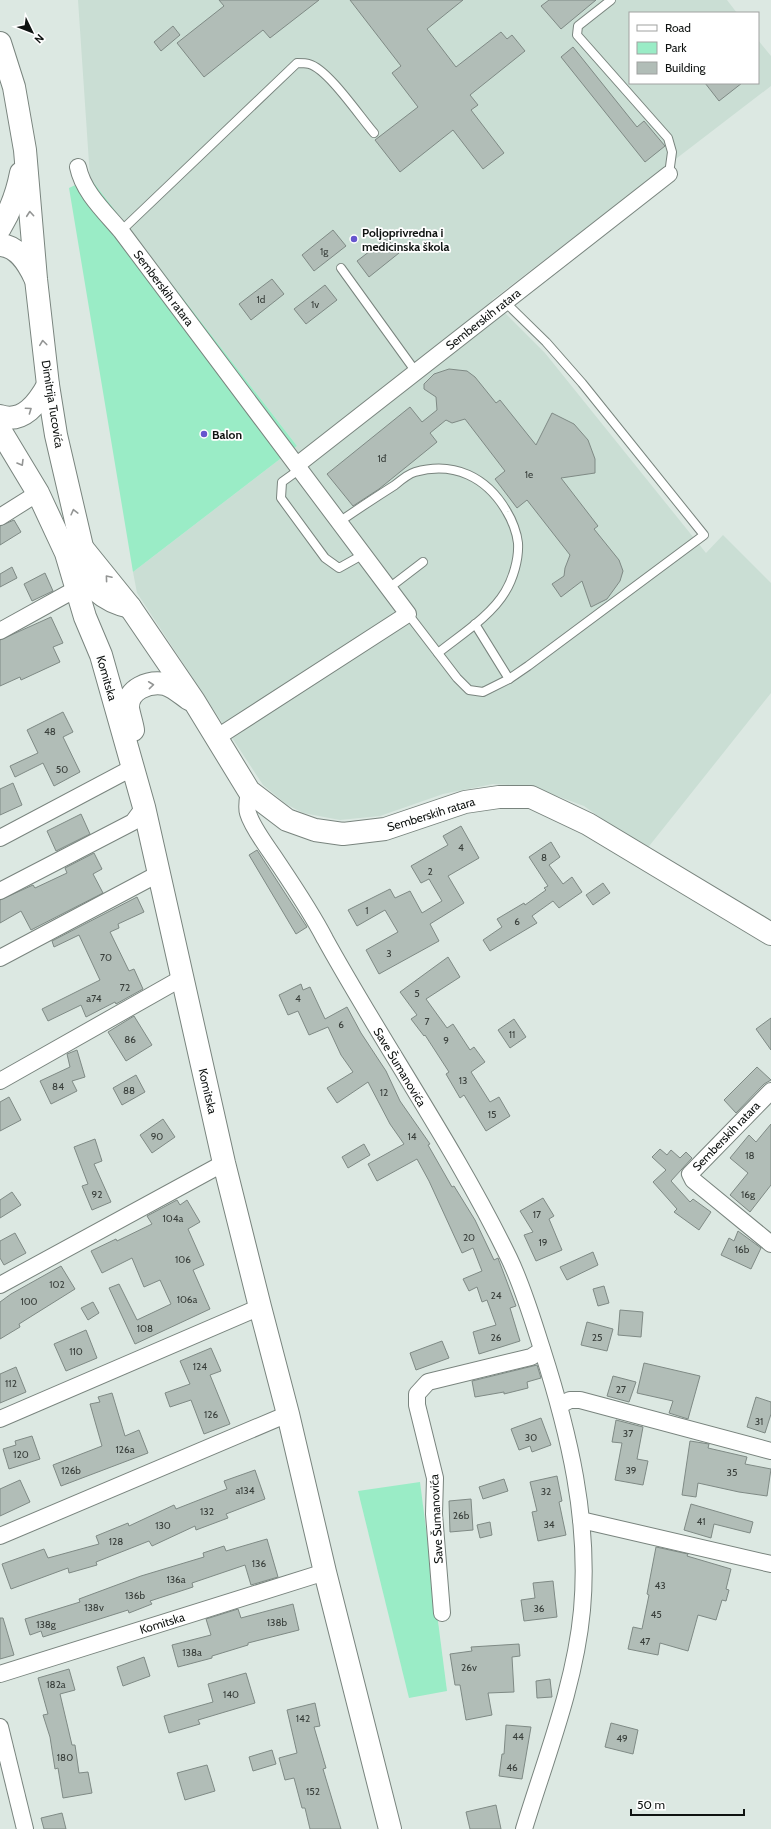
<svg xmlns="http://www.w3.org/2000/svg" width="771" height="1829" viewBox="0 0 771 1829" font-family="Cabin,sans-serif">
<rect width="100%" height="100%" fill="#dce8e2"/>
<!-- built -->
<path fill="#caded4" d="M78 0H727L737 13H630V83H758V40L771 56V86L492 300 545 353 706 553 723 535 771 583V693L646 850 584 806 530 786 493 784 443 794 380 816 340 820 303 813 286 804 263 785 137 593 133 572 297 446 90 178Z"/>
<!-- green -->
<g fill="#9aecc6">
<path d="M90 178 297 446 133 572 69 188Z"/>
<path d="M420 1482 447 1691 409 1698 358 1491Z"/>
</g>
<!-- building -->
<g fill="#b1bdb7" stroke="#7f8a85">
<path d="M219 0H319L270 38 263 30 204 77 177 43 224 6Z"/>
<path d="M350 0H463L427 29 456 67 501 32 507 39 512 35 525 51 470 95 478 105 471 110 504 153 483 169 453 130 400 172 375 140 418 107 392 73 401 66Z"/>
<path d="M549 0H596L561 29 541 6Z"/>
<path d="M173 26 180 35 161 51 154 42Z"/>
<path d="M573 47 637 127 644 121 665 146 645 162 561 57Z"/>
<path d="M705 83H742L719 101Z"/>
<path d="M333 230 346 246 314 271 302 255Z"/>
<path d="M387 238 399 253 369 277 357 261Z"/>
<path d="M272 279 284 294 251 320 239 304Z"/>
<path d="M325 285 337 300 306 324 294 309Z"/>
<path d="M449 369 467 371 475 377 496 403 500 400 536 445 552 413 574 424 588 440 595 459V473L561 478 598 526 594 529 619 560 623 571 620 581 607 599 591 607 582 581 561 597 552 584 564 576 565 568 570 555 527 500 517 508 495 479 505 471 465 419 452 423 446 420 430 433 437 442 379 489 353 506 327 474 410 407 422 422 437 410 436 397 424 389V384L434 374Z"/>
<path d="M14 520 21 532 0 545V526Z"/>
<path d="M12 567 17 578 0 587V574Z"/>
<path d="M45 573 53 591 32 601 24 584Z"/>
<path d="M51 617 63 643 53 647 60 662 21 680 20 677 0 686V640Z"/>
<path d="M63 712 73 732 63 737 80 772 54 786 43 763 15 777 10 766 38 753 27 730Z"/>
<path d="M13 783 22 805 0 815V789Z"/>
<path d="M81 814 90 834 56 851 47 831Z"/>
<path d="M461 826 479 858 448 876 464 903 430 924 439 941 379 974 366 950 398 932 385 910 357 926 348 910 390 889 395 898 410 891 422 913 442 901 429 879 421 883 411 866 448 845 443 836Z"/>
<path d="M551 842 560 857 549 865 563 884 572 877 582 892 559 908 553 901 532 916 537 923 490 951 483 940 502 927 497 919 524 903 525 905 546 890 544 888 548 886 529 857Z"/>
<path d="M257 850 307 927 296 934 249 855Z"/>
<path d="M94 853 102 869 93 874 103 893 31 930 21 911 0 923V900L33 885 35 888 67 873 65 868Z"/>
<path d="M603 883 610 893 593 905 586 895Z"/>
<path d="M137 897 144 912 118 924 119 928 110 932 129 971 134 969 143 989 116 1004 115 1002 86 1017 81 1005 48 1021 42 1009 100 980 79 935 54 947 52 941Z"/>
<path d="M448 957 460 977 426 999 447 1028 453 1024 470 1050 474 1047 485 1062 471 1072 490 1102 499 1097 510 1116 486 1131 464 1095 460 1098 446 1074 449 1072 425 1035 424 1036 411 1019 417 1015 400 992Z"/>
<path d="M301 984 303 990 310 987 325 1019 347 1007 361 1033 386 1071 400 1101 430 1144 428 1145 452 1187 454 1186 475 1220 494 1260 498 1258 516 1306 510 1308 520 1341 479 1354 473 1332 496 1325 487 1300 482 1302 477 1287 469 1291 463 1279 482 1271 473 1248 462 1253 429 1181 417 1159 377 1181 368 1164 404 1144 390 1124 368 1082 337 1103 327 1088 353 1072 341 1055 328 1027 309 1035 298 1011 288 1015 279 995Z"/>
<path d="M134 1016 152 1045 126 1061 108 1032Z"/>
<path d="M771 1018V1050L756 1029Z"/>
<path d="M514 1019 526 1037 510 1048 498 1030Z"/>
<path d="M77 1050 85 1077 72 1081 77 1091 51 1104 40 1081 70 1067 67 1054Z"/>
<path d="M757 1067 771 1080 764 1084 736 1113 724 1100Z"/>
<path d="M136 1075 145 1092 122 1105 113 1088Z"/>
<path d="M9 1097 21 1120 0 1131V1102Z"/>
<path d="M163 1119 175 1137 152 1153 140 1135Z"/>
<path d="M771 1124V1185L750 1212 730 1195 748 1173 730 1158 749 1135 756 1142Z"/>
<path d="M95 1139 102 1161 94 1164 111 1202 92 1210 82 1186 88 1184 74 1147Z"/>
<path d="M364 1144 370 1155 348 1168 342 1157Z"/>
<path d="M660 1149 667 1155 671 1150 680 1158 686 1152 692 1158 671 1181 690 1202 693 1199 711 1212 699 1230 674 1212 677 1209 653 1182 666 1170 652 1157Z"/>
<path d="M12 1192 21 1205 0 1218V1200Z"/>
<path d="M543 1198 554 1216 549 1219 562 1250 536 1261 524 1235 533 1232 520 1211Z"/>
<path d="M177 1200 180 1205 187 1200 200 1222 188 1229 204 1265 193 1270 210 1309 135 1344 109 1288 119 1284 137 1320 171 1304 160 1280 144 1287 132 1258 102 1273 91 1251 116 1239 117 1241 152 1224 147 1216Z"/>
<path d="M738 1231 761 1248 751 1269 721 1255 729 1238 734 1241Z"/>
<path d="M15 1233 26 1253 4 1265 0 1258V1241Z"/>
<path d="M593 1252 598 1265 567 1280 560 1267Z"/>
<path d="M61 1266 75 1289 19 1324 20 1327 0 1339V1302L11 1294Z"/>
<path d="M604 1286 609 1303 598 1306 593 1289Z"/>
<path d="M93 1302 99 1313 88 1320 81 1308Z"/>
<path d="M620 1310 643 1312 641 1337 618 1335Z"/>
<path d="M587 1322 613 1329 607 1351 581 1345Z"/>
<path d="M86 1330 97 1358 66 1371 54 1344Z"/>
<path d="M442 1341 449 1358 416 1370 410 1353Z"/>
<path d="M211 1348 221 1371 210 1375 230 1424 204 1434 191 1400 170 1407 165 1393 190 1384 180 1361Z"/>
<path d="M644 1363 700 1376 688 1419 669 1413 673 1401 637 1393Z"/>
<path d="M537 1365 541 1378 527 1382 528 1388 504 1394V1392L475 1397 472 1381Z"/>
<path d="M16 1367 26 1392 0 1403V1374Z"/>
<path d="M613 1376 636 1382 629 1402 607 1396Z"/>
<path d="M112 1393 125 1436 139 1430 148 1453 61 1486 53 1465 102 1446 90 1404 100 1402 98 1397Z"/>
<path d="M756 1397 771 1402V1414L765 1433 747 1427Z"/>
<path d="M541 1418 551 1445 532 1452 530 1446 519 1450 511 1429Z"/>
<path d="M616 1420 643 1427 637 1459 648 1461 643 1485 615 1480 622 1443 612 1442Z"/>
<path d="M32 1436 40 1459 9 1469 3 1449 16 1445 15 1441Z"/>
<path d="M690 1441 709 1444 708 1448 747 1457 745 1464 771 1469 767 1496 739 1492 698 1483 696 1497 682 1495Z"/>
<path d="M255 1470 265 1499 226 1514 228 1518 196 1530 195 1526 152 1546 149 1541 96 1562 97 1565 69 1573 68 1568 11 1589 2 1564 44 1549 48 1558 99 1544 96 1536 128 1523 129 1526 174 1505 176 1509 227 1489 224 1481Z"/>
<path d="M557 1476 562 1501 559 1502 566 1535 538 1541 532 1512 537 1511 530 1482Z"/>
<path d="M504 1479 508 1491 483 1499 479 1487Z"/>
<path d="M20 1480 30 1502 0 1516V1489Z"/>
<path d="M471 1499 473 1530 450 1532 449 1501Z"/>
<path d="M691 1504 753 1522 750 1533 714 1524 711 1538 684 1530Z"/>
<path d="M490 1522 492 1535 480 1538 477 1525Z"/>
<path d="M267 1539 278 1577 251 1585 245 1565 192 1583 193 1587 150 1601 152 1604 129 1613 128 1610 43 1637 41 1631 30 1635 25 1619 80 1602 79 1599 141 1576 204 1557 203 1553 224 1546 226 1551Z"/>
<path d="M656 1547 688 1554 687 1556 731 1569 726 1589 729 1590 726 1601 722 1600 716 1620 698 1615 688 1651 660 1643 658 1655 628 1649 633 1627 642 1629 649 1595 647 1594Z"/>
<path d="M553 1581 557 1617 524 1621 521 1600 535 1598 533 1583Z"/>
<path d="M293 1604 299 1630 248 1643V1645L212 1656V1658L178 1667 172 1645 211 1635 206 1619 238 1609 241 1618Z"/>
<path d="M0 1618H3L14 1655 0 1659Z"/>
<path d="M519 1644 520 1656 512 1657 514 1692 488 1693 492 1715 466 1720 460 1685H455L450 1654 472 1651 471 1647Z"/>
<path d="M144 1657 150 1676 123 1686 117 1667Z"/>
<path d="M69 1669 75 1690 60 1694 72 1745H75L79 1773 88 1772 92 1793 63 1798 58 1768 55 1769 50 1737 43 1715 48 1714 38 1678Z"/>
<path d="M246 1673 255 1703 198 1720 200 1724 169 1733 164 1716 213 1702 208 1684Z"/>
<path d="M550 1679 552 1697 537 1698 536 1681Z"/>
<path d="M315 1703 320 1726 314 1727 326 1768 323 1769 341 1829H310L305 1808H302L294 1778 285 1780 279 1758 297 1753 287 1710Z"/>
<path d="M611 1723 638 1730 633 1754 605 1747Z"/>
<path d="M506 1725 531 1727 522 1779 499 1776 502 1754H504Z"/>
<path d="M272 1750 276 1764 253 1771 249 1757Z"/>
<path d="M207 1765 215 1791 185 1800 177 1773Z"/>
<path d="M496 1805 501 1829H470L466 1812Z"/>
<path d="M62 1813 66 1829H44L41 1818Z"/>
</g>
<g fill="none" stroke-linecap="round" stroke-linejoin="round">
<!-- service casing -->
<g stroke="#79847e" stroke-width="10">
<g id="service">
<path d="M611 0 578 26 577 35 668 138 672 152 669 174"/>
<path d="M121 231 297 63C301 63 306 63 309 64 328 69 360 117 374 133"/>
<path d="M341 268 416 372"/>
<path d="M300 469 282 482 281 498 325 558 339 568 364 554"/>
<path d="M339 522C358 509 376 497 395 485 401 480 408 474 415 472 454 461 487 477 507 512 512 520 517 533 518 543 519 559 513 579 505 592 491 616 459 636 438 653"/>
<path d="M389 588 423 562"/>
<path d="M408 614 457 678 469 690 483 692 509 679 528 666 704 535 582 383 546 342 505 302"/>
<path d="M475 624 509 679"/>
</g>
</g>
<!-- minor casing -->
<g stroke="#79847e" stroke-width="18">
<g id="minor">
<path d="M78 167C83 192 105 212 121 231L408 614 216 738"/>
<path d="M297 465 669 174"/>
<path d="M0 517 38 493"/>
<path d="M0 631 76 589"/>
<path d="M249 791C248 797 246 807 248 813 252 827 266 845 274 857 292 884 310 910 325 939 384 1046 455 1147 509 1258 523 1287 532 1318 542 1349 569 1433 590 1520 582 1610 575 1685 546 1757 524 1829"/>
<path d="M0 838 132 768"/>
<path d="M0 891 133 822 144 807"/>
<path d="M0 958 158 874"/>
<path d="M0 1081 182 978"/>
<path d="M771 1244 693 1180 690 1174 771 1091"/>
<path d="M0 1285 224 1163"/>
<path d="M560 1405 570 1400H580L771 1451"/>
<path d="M0 1419 260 1307"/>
<path d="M581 1520 771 1564"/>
<path d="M0 1536 288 1414"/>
<path d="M442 1613 434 1514 435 1478 417 1405V1394L428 1382 531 1357 542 1350"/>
<path d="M0 1674 325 1572"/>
<path d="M0 1727 25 1829"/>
</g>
</g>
<!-- secondary casing -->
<g stroke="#79847e" stroke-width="24">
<g id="secondary">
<path d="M0 43 14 87 25 150 36 279 48 385 56 435 86 564"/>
<path d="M0 228C11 210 17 194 21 173"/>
<path d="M0 245C18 246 28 263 35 278"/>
<path d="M0 416C23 424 38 403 48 385"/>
<path d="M0 430 38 493 66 553 85 617 101 655 144 807 224 1163 260 1307 288 1414 325 1572 390 1829"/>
<path d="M84 550 130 607 194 701 249 791 287 820 315 830 343 834 385 829 465 802 499 797H531L588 824 771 934"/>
<path d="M73 562C89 585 101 601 130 607"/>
<path d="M133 730C132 723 129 715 128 708 127 689 149 681 165 684 173 686 182 694 189 699"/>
</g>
</g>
<!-- service -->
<use href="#service" stroke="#fff" stroke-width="8"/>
<!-- minor -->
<use href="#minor" stroke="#fff" stroke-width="16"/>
<!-- secondary -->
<use href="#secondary" stroke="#fff" stroke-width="22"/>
</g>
<!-- one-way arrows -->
<defs><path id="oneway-chevron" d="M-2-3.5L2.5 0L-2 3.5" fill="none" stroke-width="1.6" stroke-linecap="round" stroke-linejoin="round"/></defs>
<g stroke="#939594">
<use href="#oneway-chevron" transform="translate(30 214) rotate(-95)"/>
<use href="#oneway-chevron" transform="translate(43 343) rotate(-97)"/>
<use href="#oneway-chevron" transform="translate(29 410) rotate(-35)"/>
<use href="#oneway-chevron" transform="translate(21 463) rotate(59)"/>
<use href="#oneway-chevron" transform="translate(74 512) rotate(-104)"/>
<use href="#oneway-chevron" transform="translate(108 578) rotate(-130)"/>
<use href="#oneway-chevron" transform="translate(151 685) rotate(-6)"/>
</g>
<!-- markers -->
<g fill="#6655ce" stroke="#fff" stroke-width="1.5">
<circle cx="354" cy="239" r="4"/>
<circle cx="204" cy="434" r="4"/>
</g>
<g text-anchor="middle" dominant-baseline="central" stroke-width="3.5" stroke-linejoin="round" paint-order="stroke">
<!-- number labels -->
<g font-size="10" fill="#383e3a">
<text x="324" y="251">1g</text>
<text x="261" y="299">1d</text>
<text x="315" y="304">1v</text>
<text x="382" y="458">1đ</text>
<text x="529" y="474">1e</text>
<text x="50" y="731">48</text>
<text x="62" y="769">50</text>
<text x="461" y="847">4</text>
<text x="544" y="857">8</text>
<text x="430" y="871">2</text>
<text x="367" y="910">1</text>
<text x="517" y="921">6</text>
<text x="389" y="953">3</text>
<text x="106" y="957">70</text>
<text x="125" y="987">72</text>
<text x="417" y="993">5</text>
<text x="94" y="998">a74</text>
<text x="298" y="998">4</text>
<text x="427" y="1021">7</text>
<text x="341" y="1024">6</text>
<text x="512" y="1034">11</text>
<text x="130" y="1039">86</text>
<text x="446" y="1040">9</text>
<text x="463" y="1080">13</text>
<text x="58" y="1086">84</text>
<text x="129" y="1090">88</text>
<text x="384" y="1092">12</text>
<text x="492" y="1114">15</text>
<text x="157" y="1136">90</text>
<text x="412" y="1136">14</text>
<text x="750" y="1155">18</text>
<text x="97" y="1194">92</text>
<text x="748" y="1194">16g</text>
<text x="537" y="1214">17</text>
<text x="173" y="1218">104a</text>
<text x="469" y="1237">20</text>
<text x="543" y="1242">19</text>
<text x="742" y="1249">16b</text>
<text x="183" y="1259">106</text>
<text x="57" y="1284">102</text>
<text x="496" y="1295">24</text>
<text x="187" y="1299">106a</text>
<text x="29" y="1301">100</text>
<text x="145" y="1328">108</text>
<text x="496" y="1337">26</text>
<text x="597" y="1337">25</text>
<text x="76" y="1351">110</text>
<text x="200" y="1366">124</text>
<text x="11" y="1383">112</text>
<text x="621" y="1389">27</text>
<text x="211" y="1414">126</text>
<text x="759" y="1421">31</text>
<text x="628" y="1433">37</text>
<text x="531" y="1437">30</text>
<text x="125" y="1449">126a</text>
<text x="21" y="1454">120</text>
<text x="71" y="1470">126b</text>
<text x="631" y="1470">39</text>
<text x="732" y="1472">35</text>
<text x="245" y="1490">a134</text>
<text x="546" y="1491">32</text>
<text x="207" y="1511">132</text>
<text x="461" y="1515">26b</text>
<text x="701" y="1521">41</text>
<text x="549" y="1524">34</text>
<text x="163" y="1525">130</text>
<text x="116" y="1541">128</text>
<text x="259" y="1563">136</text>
<text x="176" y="1579">136a</text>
<text x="660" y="1585">43</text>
<text x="135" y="1595">136b</text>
<text x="94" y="1607">138v</text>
<text x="539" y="1608">36</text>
<text x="656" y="1614">45</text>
<text x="277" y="1622">138b</text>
<text x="46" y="1624">138g</text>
<text x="645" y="1641">47</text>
<text x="192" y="1652">138a</text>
<text x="469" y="1667">26v</text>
<text x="56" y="1684">182a</text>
<text x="231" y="1694">140</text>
<text x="303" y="1718">142</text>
<text x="518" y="1736">44</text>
<text x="622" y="1738">49</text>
<text x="65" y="1757">180</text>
<text x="512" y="1767">46</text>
<text x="313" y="1791">152</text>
</g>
<!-- poi labels -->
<g font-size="12" font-weight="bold" fill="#0f1311" stroke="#fff" text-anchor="start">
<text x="362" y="232">Poljoprivredna i<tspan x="362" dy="14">medicinska škola</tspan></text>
<text x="212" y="434">Balon</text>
</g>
<!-- street labels -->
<g font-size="12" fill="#0f1311" stroke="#fff">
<text transform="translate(164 288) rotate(53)">Semberskih ratara</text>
<text transform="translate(483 319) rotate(-38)">Semberskih ratara</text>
<text transform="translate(53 404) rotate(81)">Dimitrija Tucovića</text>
<text transform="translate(107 678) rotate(74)">Komitska</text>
<text transform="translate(431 814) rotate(-17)">Semberskih ratara</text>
<text transform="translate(400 1067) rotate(59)">Save Šumanovića</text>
<text transform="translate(208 1091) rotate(77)">Komitska</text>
<text transform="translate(726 1136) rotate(-46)">Semberskih ratara</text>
<text transform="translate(436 1519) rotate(-93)">Save Šumanovića</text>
<text transform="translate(162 1623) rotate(-17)">Komitska</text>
</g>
</g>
<!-- legend -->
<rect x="629" y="12" width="130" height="72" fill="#ffffff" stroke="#9fa1a0"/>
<rect x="637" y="25" width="20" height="6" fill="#ffffff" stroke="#9fa1a0"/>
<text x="665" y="32" font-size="12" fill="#0f1311">Road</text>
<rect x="637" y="42" width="20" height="12" fill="#9aecc6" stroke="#9fa1a0"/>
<text x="665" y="52" font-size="12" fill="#0f1311">Park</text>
<rect x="637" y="62" width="20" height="12" fill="#b1bdb7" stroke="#9fa1a0"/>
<text x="665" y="72" font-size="12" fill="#0f1311">Building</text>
<!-- north arrow -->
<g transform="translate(32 32) rotate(133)" stroke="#ffffff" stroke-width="3" paint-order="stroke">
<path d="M0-3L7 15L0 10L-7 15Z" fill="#0f1311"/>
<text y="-6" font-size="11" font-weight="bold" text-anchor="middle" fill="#0f1311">N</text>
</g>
<!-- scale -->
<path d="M631 1809v6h113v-6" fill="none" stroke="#0f1311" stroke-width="2"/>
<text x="637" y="1809" font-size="12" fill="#0f1311" stroke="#ffffff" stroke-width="3" paint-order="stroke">50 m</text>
</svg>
